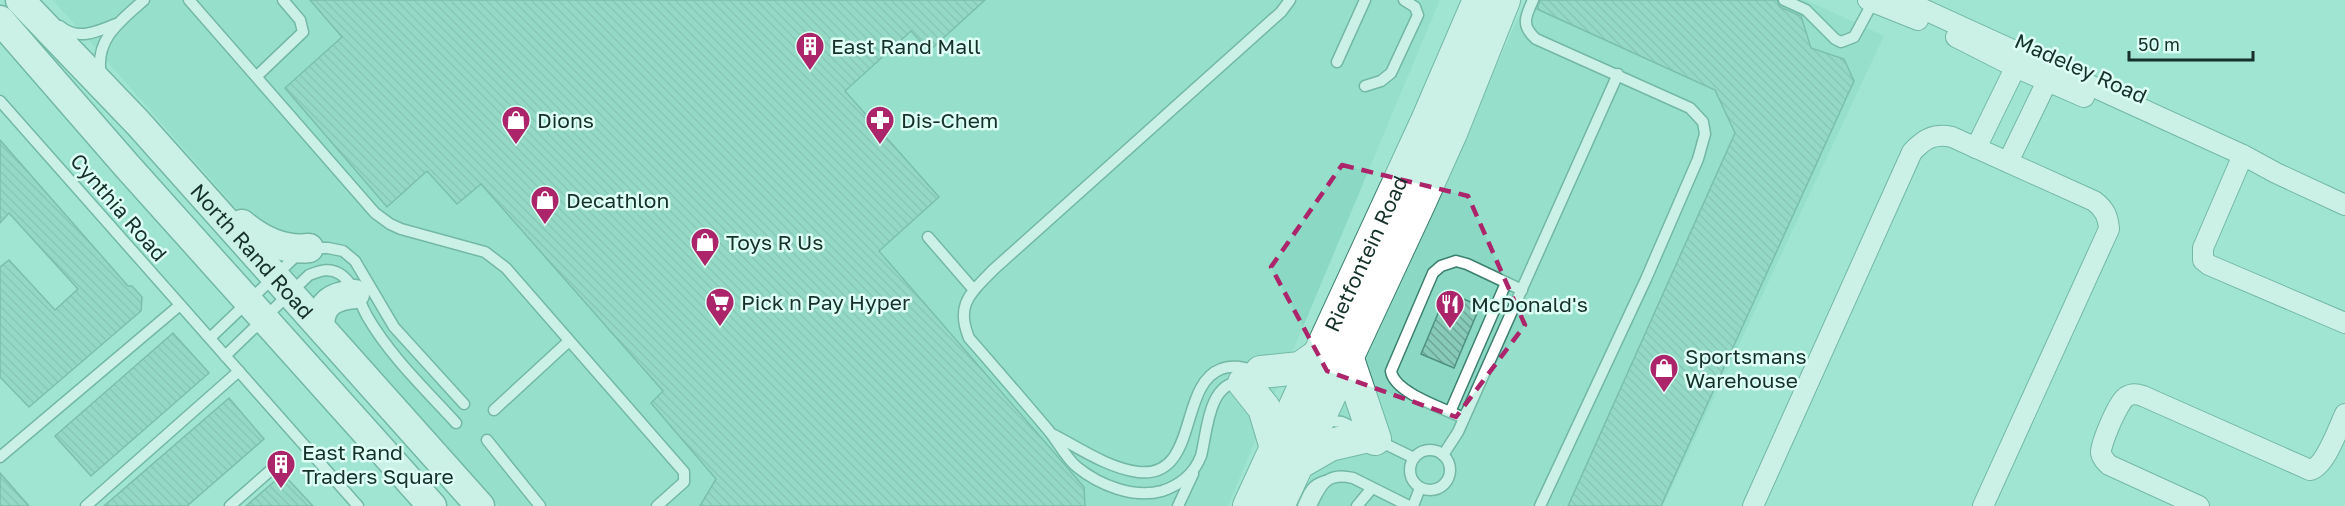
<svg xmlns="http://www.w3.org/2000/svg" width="2345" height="506" viewBox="0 0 2345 506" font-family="'Golos Text',sans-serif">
<defs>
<pattern id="building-back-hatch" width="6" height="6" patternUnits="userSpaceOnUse" patternTransform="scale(1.5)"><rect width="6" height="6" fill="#86cab7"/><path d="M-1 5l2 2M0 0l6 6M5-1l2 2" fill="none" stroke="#6ca595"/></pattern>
</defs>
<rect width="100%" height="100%" fill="#a0e5d2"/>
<!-- built -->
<g fill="#8bd9c4">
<path d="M53 0H1440L1228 506H498Z"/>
<path d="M1526 0H1806L1884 36 1663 506H1298Z"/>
</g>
<!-- building -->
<g fill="url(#building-back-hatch)" stroke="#4d907f" stroke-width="1.5">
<path d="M310 0H985L929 51 911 31 845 91 939 197 879 251 1084 487 1085 506H700L716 479 651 403 663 391 481 184 457 204 427 171 387 207 285 88 342 37Z"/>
<path d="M1540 0H1777L1780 7 1801 16 1811 48 1844 59 1854 81 1661 506H1568L1735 133 1715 90 1537 9Z"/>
<path d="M0 140 128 286H132L142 297 141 311 29 407 0 377V267L9 260 55 310 78 289 9 213 0 223Z"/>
<path d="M1447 292 1480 306 1454 368 1421 354Z"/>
<path d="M173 333 209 373 91 476 55 436Z"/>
<path d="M229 398 264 439 187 506H104Z"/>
<path d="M0 473 29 506H0Z"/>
<path d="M283 474 313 506H246Z"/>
</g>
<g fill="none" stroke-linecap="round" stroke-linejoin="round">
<!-- lane casing -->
<g stroke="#3c806f" stroke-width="13">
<g id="lane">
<path d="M189 0 375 213 390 224 401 229 485 252 506 268 684 472V482L657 506"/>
<path d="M1533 0C1525 17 1521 26 1536 39L1690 108 1703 122 1705 134 1698 159 1646 279 1540 506"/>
<path d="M1784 0 1806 10 1835 39 1841 42 1854 37 1873 2"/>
<path d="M60 26C77 41 97 32 116 24"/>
<path d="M1337 62 1365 0"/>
<path d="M101 75C94 40 120 21 144 0"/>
<path d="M257 76 303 32 300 20 283 0"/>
<path d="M1365 86 1381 81 1391 73 1418 15 1415 7 1404 0"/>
<path d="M0 101 358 506"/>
<path d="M928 237 974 290"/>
<path d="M210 338 295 257 309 248H328L343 251 355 261 394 327 464 404"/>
<path d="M225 356 309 275C320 271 329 267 340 274 353 282 360 303 367 316 390 356 425 389 456 423"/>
<path d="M1240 382C1208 383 1207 433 1201 456 1194 474 1180 485 1162 491 1134 499 1099 485 1077 467 1065 457 1059 443 1049 431 1023 400 996 369 969 338 955 304 971 293 993 270L1281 12 1290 0"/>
<path d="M494 410 569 341"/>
<path d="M1450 412 1506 283"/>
<path d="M1464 418C1445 409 1394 393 1391 371L1433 273 1441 266 1456 261 1467 264 1522 290"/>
<path d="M1322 420 1342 422 1361 431"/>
<path d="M1054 435C1079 448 1108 468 1138 472 1199 479 1178 385 1221 369 1232 364 1245 368 1257 371"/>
<path d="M487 440 540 506"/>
<path d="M1377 440 1414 458"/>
<circle cx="1430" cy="470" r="20"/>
<path d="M1443 455 1458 432 1618 74"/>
<path d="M0 457 180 305"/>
<path d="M86 506 239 371"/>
<path d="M230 506 280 462"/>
<path d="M1178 506 1193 474"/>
<path d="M1303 506C1309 493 1311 485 1325 481"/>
<path d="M1311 506C1321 485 1326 472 1353 478L1409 506"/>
<path d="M1357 506 1372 488"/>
<path d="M1413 506 1420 488"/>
</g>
</g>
<!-- street casing -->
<g stroke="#3c806f" stroke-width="22">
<g id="street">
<path d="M1868 0 1918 20"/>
<path d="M1903 0 2243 155 2276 173 2345 205"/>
<path d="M1956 37 2015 67 2084 97"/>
<path d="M1976 148 2021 56"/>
<path d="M2243 155 2203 248V260L2209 265 2345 323"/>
<path d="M2008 162 2052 71"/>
<path d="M1753 506 1912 152C1924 139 1934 133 1952 137L2094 201C2105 209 2108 217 2109 229L1983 506"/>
<path d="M2199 506 2109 465C2105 461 2102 458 2101 453 2100 445 2118 402 2126 397 2132 393 2137 394 2143 396L2310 470C2325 467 2338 429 2345 414"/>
</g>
</g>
<!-- secondary casing -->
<g stroke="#3c806f" stroke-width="31">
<g id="secondary">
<path id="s1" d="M20 0 138 123 480 506"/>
<path d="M0 20 127 166 432 506"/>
<path d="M242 224C261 240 284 251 309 248"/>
<path d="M320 325C321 302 334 296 355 294"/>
</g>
</g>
<!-- primary casing -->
<g stroke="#3c806f" stroke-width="34">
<g id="primary">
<path d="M1348 359 1375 439"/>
<path d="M1261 372 1300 368 1319 355"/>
<path d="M1244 383 1264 408 1276 448"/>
<path d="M1297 464 1330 445 1369 436"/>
<path id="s2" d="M1249 506 1426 123 1479 0"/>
<path d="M1278 506 1419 204 1451 133 1504 0"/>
</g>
</g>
<!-- lane -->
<use href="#lane" stroke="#fff" stroke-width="10"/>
<!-- street -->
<use href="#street" stroke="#fff" stroke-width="20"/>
<!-- secondary -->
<use href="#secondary" stroke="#fff" stroke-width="28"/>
<!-- primary -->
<use href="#primary" stroke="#fff" stroke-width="32"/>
</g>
<!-- marked area -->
<path d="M0 0H2345V506H0ZM1342 165 1468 196 1525 325 1456 417 1327 371 1271 267Z" fill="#a0e5d2" fill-opacity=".55" fill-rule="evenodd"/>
<path fill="none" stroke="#ac2469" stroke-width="4.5" stroke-dasharray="12 8" stroke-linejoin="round" d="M1342 165 1468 196 1525 325 1456 417 1327 371 1271 267Z"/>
<!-- icons -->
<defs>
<g id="building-pin" transform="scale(1.5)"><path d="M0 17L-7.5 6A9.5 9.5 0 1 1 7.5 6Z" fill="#ac2469" stroke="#ddfff4"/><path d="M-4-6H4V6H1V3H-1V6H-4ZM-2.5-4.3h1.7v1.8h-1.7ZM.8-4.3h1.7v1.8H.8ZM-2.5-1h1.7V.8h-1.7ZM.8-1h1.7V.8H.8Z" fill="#fff"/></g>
<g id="shop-pin" transform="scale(1.5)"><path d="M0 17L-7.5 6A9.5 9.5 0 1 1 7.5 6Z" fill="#ac2469" stroke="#ddfff4"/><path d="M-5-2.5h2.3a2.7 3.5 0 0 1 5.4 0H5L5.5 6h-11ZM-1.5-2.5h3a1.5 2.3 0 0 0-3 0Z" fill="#fff"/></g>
<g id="pharmacy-pin" transform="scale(1.5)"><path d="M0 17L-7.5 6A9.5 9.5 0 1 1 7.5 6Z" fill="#ac2469" stroke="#ddfff4"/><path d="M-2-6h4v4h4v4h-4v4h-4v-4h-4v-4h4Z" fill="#fff"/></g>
<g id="supermarket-pin" transform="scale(1.5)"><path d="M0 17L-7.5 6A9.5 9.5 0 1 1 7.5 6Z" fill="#ac2469" stroke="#ddfff4"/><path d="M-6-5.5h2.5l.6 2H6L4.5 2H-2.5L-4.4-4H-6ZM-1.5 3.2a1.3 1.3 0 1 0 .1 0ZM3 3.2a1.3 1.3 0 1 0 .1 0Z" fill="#fff"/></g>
<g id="restaurant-pin" transform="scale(1.5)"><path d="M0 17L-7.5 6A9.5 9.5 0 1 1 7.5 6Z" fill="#ac2469" stroke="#ddfff4"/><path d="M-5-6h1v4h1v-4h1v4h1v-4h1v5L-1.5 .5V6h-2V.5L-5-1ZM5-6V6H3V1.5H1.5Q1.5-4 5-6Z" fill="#fff"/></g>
</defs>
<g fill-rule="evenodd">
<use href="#building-pin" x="810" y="46"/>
<use href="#shop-pin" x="516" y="120"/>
<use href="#pharmacy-pin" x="880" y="120"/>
<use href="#shop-pin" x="545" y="200"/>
<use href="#shop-pin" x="705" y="242"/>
<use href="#supermarket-pin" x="720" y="302"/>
<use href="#restaurant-pin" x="1450" y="304"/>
<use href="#shop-pin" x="1664" y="368"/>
<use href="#building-pin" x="281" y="464"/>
</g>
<g text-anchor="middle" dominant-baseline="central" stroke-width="5" stroke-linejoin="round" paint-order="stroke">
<!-- poi labels -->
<g font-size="21" fill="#15312a" stroke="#ddfff4" text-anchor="start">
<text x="831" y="46">East Rand Mall</text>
<text x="537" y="120">Dions</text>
<text x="901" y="120">Dis-Chem</text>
<text x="566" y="200">Decathlon</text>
<text x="726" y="242">Toys R Us</text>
<text x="741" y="302">Pick n Pay Hyper</text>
<text x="1471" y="304">McDonald's</text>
<text x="1685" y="356">Sportsmans<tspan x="1685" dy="24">Warehouse</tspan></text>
<text x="302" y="452">East Rand<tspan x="302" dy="24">Traders Square</tspan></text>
</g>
<!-- street labels -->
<g font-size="21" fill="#15312a" stroke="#ddfff4">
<text transform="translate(2081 68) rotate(24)">Madeley Road</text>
<text transform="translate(119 207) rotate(49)">Cynthia Road</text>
<text stroke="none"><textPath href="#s1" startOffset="342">North Rand Road</textPath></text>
<text stroke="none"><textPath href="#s2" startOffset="278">Rietfontein Road</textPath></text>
</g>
</g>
<!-- scale -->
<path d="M2129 51v9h124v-9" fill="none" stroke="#15312a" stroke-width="3"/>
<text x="2138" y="51" font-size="18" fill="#15312a" stroke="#ddfff4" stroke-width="4.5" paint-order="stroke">50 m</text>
</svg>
